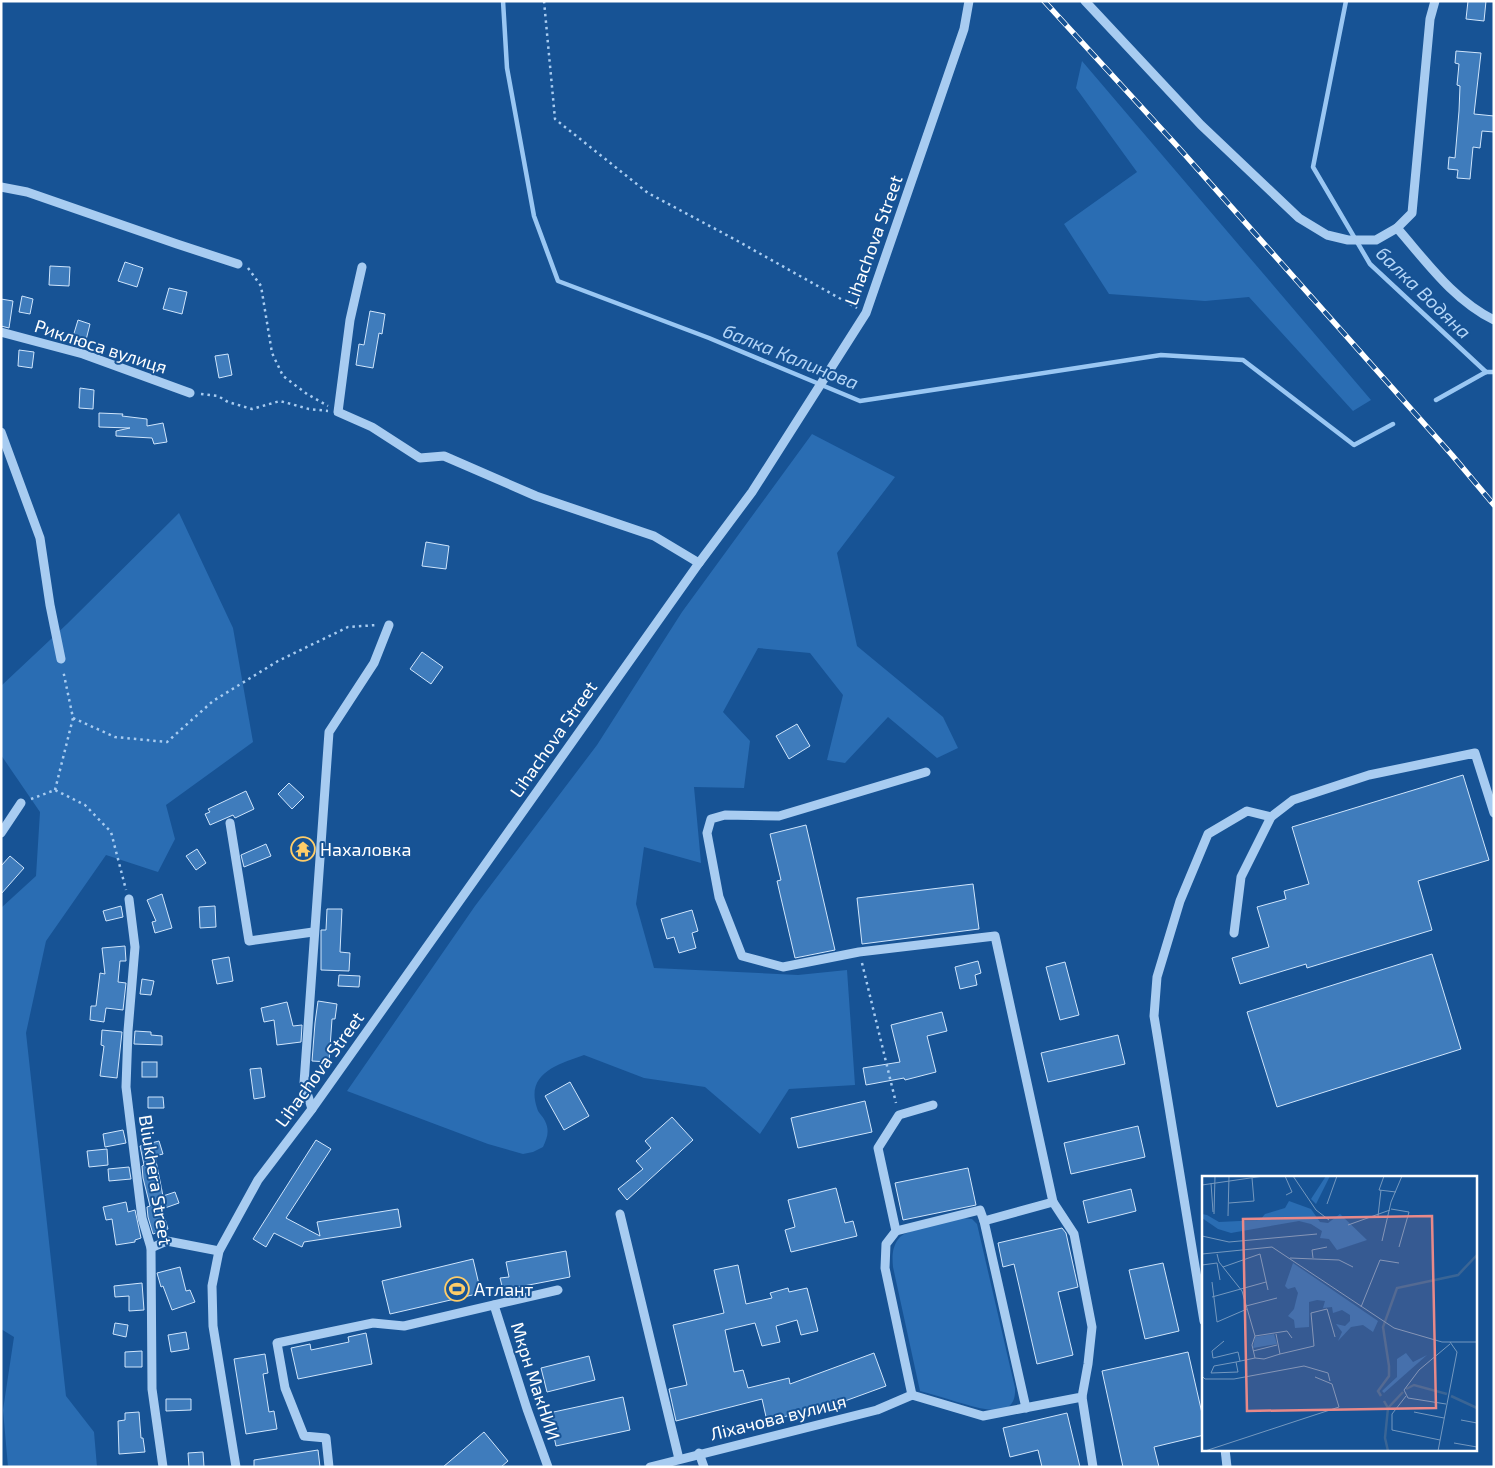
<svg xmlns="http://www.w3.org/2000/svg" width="1495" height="1468" viewBox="0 0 1495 1468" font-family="'Exo 2',sans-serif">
<rect width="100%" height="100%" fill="#175395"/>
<!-- green -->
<g fill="#2a6db3">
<path d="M1082 61 1371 400 1353 411 1249 297 1205 301 1109 294 1064 224 1137 172 1076 88Z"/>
<path d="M812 434 895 477 837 553 857 646 943 717 958 748 937 758 888 717 845 763 827 760 843 695 810 653 758 648 723 712 750 741 744 788 694 787 701 863 644 847 636 904 654 968 798 975 847 970 855 1085 789 1089 760 1134 705 1087 644 1078 584 1055C559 1064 525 1073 537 1108 538 1113 543 1116 545 1121 550 1131 547 1138 543 1147L533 1152 523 1154 488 1144 347 1091 475 906 597 745 682 612Z"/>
<path d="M179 513 233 628 253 742 166 805 175 839 158 872 106 855 46 941 26 1033 66 1396 94 1432 97 1467H8L3 1410 14 1337 1 1329V908L36 876 40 812 1 755V686L67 624Z"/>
<path d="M963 1218 972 1219 977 1224 1015 1388C1017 1423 977 1407 957 1402 945 1398 932 1394 920 1391L893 1267C892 1256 892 1246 900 1237 906 1230 951 1221 963 1218Z"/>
</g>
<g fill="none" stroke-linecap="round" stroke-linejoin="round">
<!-- stream -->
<g stroke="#9ac7f3" stroke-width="4.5">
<path d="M503 1 507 68 534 216 558 281 709 338 860 401 1161 355 1243 360 1354 445 1393 424"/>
<path d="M1346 1 1313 167 1370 264 1486 372"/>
<path d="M1436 400 1486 372H1494"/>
</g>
</g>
<!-- building -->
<g fill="#3f7cbc" stroke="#cfe5fc">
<path d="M1468 1H1486L1484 21 1466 19Z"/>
<path d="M1456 51 1481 53 1474 114 1494 116V132L1482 131 1480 148 1473 147 1470 179 1457 178 1458 170 1448 169 1449 157 1455 158 1459 111 1460 86 1457 85 1459 64 1455 63Z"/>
<path d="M125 262 143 268 137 287 118 281Z"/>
<path d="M50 266 70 267 69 286 49 285Z"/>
<path d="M169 288 187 292 182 314 163 309Z"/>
<path d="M22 296 33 299 30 314 19 312Z"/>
<path d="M1 299 13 301 9 328 1 326Z"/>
<path d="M370 311 385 314 382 334 379 333 373 368 356 365 359 344 364 345Z"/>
<path d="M78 320 90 324 85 344 72 340Z"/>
<path d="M19 350 34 352 32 368 18 366Z"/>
<path d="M228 354 232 375 219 378 215 356Z"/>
<path d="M80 388 94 390 93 409 79 408Z"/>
<path d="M99 413 123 414 122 416 147 419V426L163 423 167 442 154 444 152 438 116 436V431L130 428 99 427Z"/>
<path d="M426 542 449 546 446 569 422 566Z"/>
<path d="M422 652 443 667 431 684 410 669Z"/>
<path d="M797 724 810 746 789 759 776 736Z"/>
<path d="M1463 775 1489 860 1418 881 1432 930 1307 968 1306 964 1240 984 1232 958 1269 947 1257 907 1286 899 1284 891 1309 884 1292 827Z"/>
<path d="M289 783 304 797 292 809 278 794Z"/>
<path d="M246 791 254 809 235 818 233 815 210 825 205 814 210 812 208 809Z"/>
<path d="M806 825 835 950 795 958 777 881 781 880 770 834Z"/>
<path d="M266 844 271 856 244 867 241 855Z"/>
<path d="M197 849 206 863 196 870 186 856Z"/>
<path d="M10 856 24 868 1 894V866Z"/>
<path d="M973 884 979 929 862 944 857 898Z"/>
<path d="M162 894 172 928 155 933 152 922 156 921 147 900Z"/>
<path d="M121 906 123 917 106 921 103 911Z"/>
<path d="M215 906 216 927 200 928 199 907Z"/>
<path d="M327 909H342L340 952 350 953 349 971 321 970V930H326Z"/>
<path d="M692 910 698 931 692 933 696 948 679 953 674 937 667 939 661 919Z"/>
<path d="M125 946 126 961H120L118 982 126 983 123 1010 106 1008 104 1022 90 1020 91 1006H96L100 973 105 974 102 948Z"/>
<path d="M1432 954 1461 1049 1277 1107 1247 1012Z"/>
<path d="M229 957 233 981 217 984 212 960Z"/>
<path d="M978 961 981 973 975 975 977 985 960 989 955 967Z"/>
<path d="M1065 962 1079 1015 1060 1020 1046 967Z"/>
<path d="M339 975 360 976 359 987 338 986Z"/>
<path d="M142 979 154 981 151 995 140 994Z"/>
<path d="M318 1001 337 1004 335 1019H332L329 1062 312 1061 315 1023Z"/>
<path d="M287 1002 293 1026 302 1025 301 1042 277 1045 274 1020 264 1022 261 1008Z"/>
<path d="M942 1012 947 1031 927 1036 936 1072 905 1080 904 1078 866 1085 863 1068 900 1062 891 1025Z"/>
<path d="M102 1030 122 1032 117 1078 100 1076 104 1046 101 1045Z"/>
<path d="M135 1031 151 1032V1035L162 1036V1045L134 1044Z"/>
<path d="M1118 1035 1125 1064 1048 1082 1041 1053Z"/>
<rect x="142" y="1062" width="15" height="15"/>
<path d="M261 1068 265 1097 254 1099 250 1069Z"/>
<path d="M570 1082 589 1116 564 1130 545 1096Z"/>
<path d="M148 1097H163L164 1108H148Z"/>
<path d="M865 1101 872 1132 798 1148 791 1118Z"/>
<path d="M672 1117 693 1140 627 1200 618 1189 643 1169 636 1161 651 1148 645 1141Z"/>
<path d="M1138 1126 1145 1157 1071 1174 1064 1143Z"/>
<path d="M123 1130 126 1143 105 1147 103 1134Z"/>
<path d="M316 1140 331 1149 286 1218 320 1236 317 1222 398 1209 401 1227 304 1242 302 1247 274 1233 266 1247 253 1239Z"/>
<path d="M159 1141 163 1154 155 1156 163 1196 175 1192 179 1203 162 1209 168 1229 153 1234 148 1217 147 1207 150 1206 143 1178 142 1166 144 1165 140 1146Z"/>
<path d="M107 1149 108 1165 89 1167 87 1151Z"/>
<path d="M129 1167 131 1179 109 1181 108 1169Z"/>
<path d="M968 1168 976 1205 903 1220 895 1183Z"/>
<path d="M836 1188 845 1223 853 1221 857 1236 791 1252 785 1230 795 1227 788 1200Z"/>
<path d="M1131 1189 1136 1211 1088 1223 1083 1201Z"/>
<path d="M126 1202 128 1212 135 1210 141 1238 135 1240V1242L116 1245 112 1219 106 1220 103 1207Z"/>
<path d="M1062 1228 1066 1233 1078 1287 1058 1292 1073 1355 1037 1364 1014 1264 1003 1267 998 1243Z"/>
<path d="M566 1251 570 1277 503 1290 500 1278 509 1277 506 1262Z"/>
<path d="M473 1259 481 1293 390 1314 382 1281Z"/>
<path d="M1163 1263 1179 1331 1145 1339 1129 1270Z"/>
<path d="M738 1265 746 1304 772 1298 770 1293 788 1288 789 1292 807 1288 818 1331 801 1335 797 1320 776 1326 780 1342 762 1346 755 1323 725 1330 734 1372 743 1370 748 1388 789 1378 790 1384 874 1353 886 1386 812 1413 811 1410 767 1421 762 1399 676 1421 669 1389 687 1385 673 1325 724 1313 714 1270Z"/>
<path d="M180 1267 186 1291 190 1290 195 1302 172 1310 163 1286 161 1287 157 1273Z"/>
<path d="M142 1283 144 1310 129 1311V1296L115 1297 114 1286Z"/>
<path d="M115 1323 128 1325 126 1337 113 1334Z"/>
<path d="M186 1332 189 1349 171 1352 168 1335Z"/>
<path d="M366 1333 372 1364 298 1379 291 1348 310 1344 311 1350 349 1342 348 1337Z"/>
<path d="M142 1351V1367H125V1352Z"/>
<path d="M1188 1352 1204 1422V1435L1154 1447 1159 1467H1123L1102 1371Z"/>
<path d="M265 1354 268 1373 263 1374 269 1412 274 1411 277 1429 246 1434 234 1359Z"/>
<path d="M589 1356 595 1380 547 1392 541 1368Z"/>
<path d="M623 1397 630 1430 556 1446 549 1413Z"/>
<path d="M166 1399H191V1410L166 1411Z"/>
<path d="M139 1412 141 1438H143L145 1452 119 1454 118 1421 125 1420V1413Z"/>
<path d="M1067 1413 1080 1467H1042L1038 1450 1010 1457 1003 1428Z"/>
<path d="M484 1432 508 1461 501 1467H443Z"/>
<path d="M318 1450 320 1467H254V1460Z"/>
<path d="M203 1452 204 1467H189L188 1453Z"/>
</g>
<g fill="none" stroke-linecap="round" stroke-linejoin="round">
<!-- path -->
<g stroke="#a8ccf1" stroke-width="2.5" stroke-dasharray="2.5 4" stroke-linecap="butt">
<path d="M544 1 555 119 648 193 734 239 857 308"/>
<path d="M248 268 261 286 272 353 283 376 307 394 328 406"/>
<path d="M201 394 218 396 228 402 252 409 280 401 309 409 328 411"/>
<path d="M73 718 115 737 167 742 213 701 278 661 348 627 377 625"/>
<path d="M55 790 73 718 63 670"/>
<path d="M31 799 55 790 85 805 111 832 126 890"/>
<path d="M862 963 896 1103"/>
</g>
<!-- minor -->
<g stroke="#a8ccf1" stroke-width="9">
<path d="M1085 1 1201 125 1299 218 1327 235 1348 240H1376L1397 228 1412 213 1430 19 1435 1"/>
<path d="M1 187 27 192 177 244 238 264"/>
<path d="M1397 228C1426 261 1453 300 1494 320"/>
<path d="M362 267 350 320 338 412 372 427 420 458 444 456 536 496 654 536 699 563"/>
<path d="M1 332 83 354 190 393"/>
<path d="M1 432 40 538 50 605 61 659"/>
<path d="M230 823 249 941 313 932"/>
<path d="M1 833 21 803"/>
<path d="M129 899 135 947 128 1031 126 1087 142 1218 151 1248 152 1389 163 1467"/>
<path d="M1234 933 1241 877 1271 817 1293 800 1369 775 1475 753 1494 813"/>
<path d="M312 1109 304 1083 329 732 374 663 389 625"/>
<path d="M620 1214 679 1459"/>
<path d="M984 1221 1026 1408"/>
<path d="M896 1231 980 1210 984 1221 1053 1202 995 936 859 952 783 967 742 956 719 897 707 833 711 819 725 815 779 816 926 772"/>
<path d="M151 1248 167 1241 219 1251"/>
<path d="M494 1305 527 1409 548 1467"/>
<path d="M1204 1321 1154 1016 1157 977 1180 901 1208 834 1247 811 1271 817"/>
<path d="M912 1395 983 1416 1082 1397 1088 1364 1092 1327 1074 1234 1053 1202"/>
<path d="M912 1395 885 1268 886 1244 896 1231 878 1148 899 1115 933 1105"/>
<path d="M1082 1397 1093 1467"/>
<path d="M1225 1449 1227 1467"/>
<path d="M699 1453 704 1467"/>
<path d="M236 1467 213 1326 212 1286 219 1251 258 1180 312 1109 699 563 752 492 866 313 964 29 969 1"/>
<path d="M329 1467 326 1438 304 1436 285 1388 277 1343 373 1323 404 1326 558 1290"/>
<path d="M650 1467 877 1410 912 1395"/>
</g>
<!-- rail casing -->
<g stroke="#fff" stroke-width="5.5">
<path id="rail" d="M1044 1 1178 147 1452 455 1494 505"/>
</g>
<!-- rail -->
<use href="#rail" stroke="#175395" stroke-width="4" stroke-dasharray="11" stroke-linecap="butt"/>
</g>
<!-- icons -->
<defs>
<g id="temple-ring" transform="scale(1.25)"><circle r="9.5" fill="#175395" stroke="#ffcd68" stroke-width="1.5"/><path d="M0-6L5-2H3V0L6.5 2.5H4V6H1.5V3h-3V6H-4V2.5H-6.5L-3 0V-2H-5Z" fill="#ffcd68"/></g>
<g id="stadium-ring" transform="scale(1.25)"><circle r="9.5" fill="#175395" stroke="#ffcd68" stroke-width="1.5"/><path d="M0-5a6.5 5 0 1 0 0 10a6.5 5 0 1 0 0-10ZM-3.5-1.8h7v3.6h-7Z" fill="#ffcd68"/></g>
</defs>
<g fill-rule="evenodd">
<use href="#temple-ring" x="303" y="849"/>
<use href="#stadium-ring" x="457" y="1289"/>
</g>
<g text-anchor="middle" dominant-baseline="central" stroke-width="4" stroke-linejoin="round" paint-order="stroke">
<!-- street labels -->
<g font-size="18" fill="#fff" stroke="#175395">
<text transform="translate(873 240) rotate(-70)">Lihachova Street</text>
<text transform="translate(101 346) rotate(18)">Риклюса вулиця</text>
<text transform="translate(553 739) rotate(-55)">Lihachova Street</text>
<text transform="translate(319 1069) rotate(-54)">Lihachova Street</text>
<text transform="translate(156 1180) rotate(81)">Bliukhera Street</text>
<text transform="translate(536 1381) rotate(72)">Мкрн МакНИИ</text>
<text transform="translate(778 1417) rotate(-14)">Ліхачова вулиця</text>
</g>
<!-- poi labels -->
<g font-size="18" fill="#fff" stroke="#175395" text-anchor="start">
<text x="320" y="849">Нахаловка</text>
<text x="474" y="1289">Атлант</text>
</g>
<!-- water labels -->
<g font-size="19" font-style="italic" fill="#b4d6f8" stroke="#175395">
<text transform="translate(1424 292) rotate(44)">балка Водяна</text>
<text transform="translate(791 356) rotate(22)">балка Калинова</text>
</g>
</g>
<!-- overview -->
<g transform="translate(1202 1176)">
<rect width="275" height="275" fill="#175395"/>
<path d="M124 0H128L114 28 109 23ZM87 25 109 33 118 46 126 47 138 38 165 64 135 74 127 63 118 62 120 55 109 48 97 45 29 57 16 53 0 42V38L5 39 17 46 58 44 63 38 83 32ZM91 87 176 145 171 156 161 149 149 151 136 165 140 156 134 148 143 150 148 145V139L140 134 131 137 130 131 121 132 123 125 115 124 107 126V151L93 152 92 144 86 140 92 133 96 117 93 111 86 113 83 110ZM72 158 75 168 51 172 53 161ZM204 177 211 186 225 179 182 217 180 215 195 201V183Z" fill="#2a6db3"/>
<path fill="none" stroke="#3a6595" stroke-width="2.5" d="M204 213 212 209 245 218M179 220 176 215 187 200V190L181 151 195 112 256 99 275 79M249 220 275 232M182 225 186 232 183 262 186 275M186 232 201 216"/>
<path fill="none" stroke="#7498bf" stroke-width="1" d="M83 0 90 16 84 19M91 0 114 34 127 44M182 0 177 14 194 16M9 7 11 36M0 9 62 0M27 27 52 25 50 2M125 28 135 0M189 33 207 36 197 71M12 38 13 0M26 40 27 0M176 40 179 14M146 49 188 34M0 60 27 66 115 58M180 65 189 26 200 0M0 78 70 71 192 152 240 166H275M15 78 17 86 40 115 53 160M88 82 137 84 151 91M111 82 110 74 125 71M15 87 18 104M0 89 15 87M21 91 58 78 66 114M10 106 15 146 45 133M10 121 64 106M44 130 75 122M159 131 178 84 197 87M74 158 78 178 112 170 109 137 125 133 133 161M53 160 50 169 53 182 62 183 78 178M53 160 85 155 90 162M22 165 10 175 11 182 36 176 38 185M51 175 75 169M34 186 12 190 9 197 36 196 34 186 53 182M0 200 3 203H32L102 190 126 197 128 205M204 220 190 238V254L238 264M244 228 206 222 202 214 217 194 248 168M212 236 242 242M259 244 275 247M252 267 275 271M3 275 137 231 130 208 113 201M236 275 255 176 248 166"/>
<path fill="#e88989" fill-opacity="0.15" stroke="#e88989" stroke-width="2.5" d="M230 40 234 232 45 235 41 43Z"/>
<rect width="275" height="275" fill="none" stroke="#fff" stroke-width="2.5"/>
</g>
<!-- border -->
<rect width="1495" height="1468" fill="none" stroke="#ffffff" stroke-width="5"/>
</svg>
